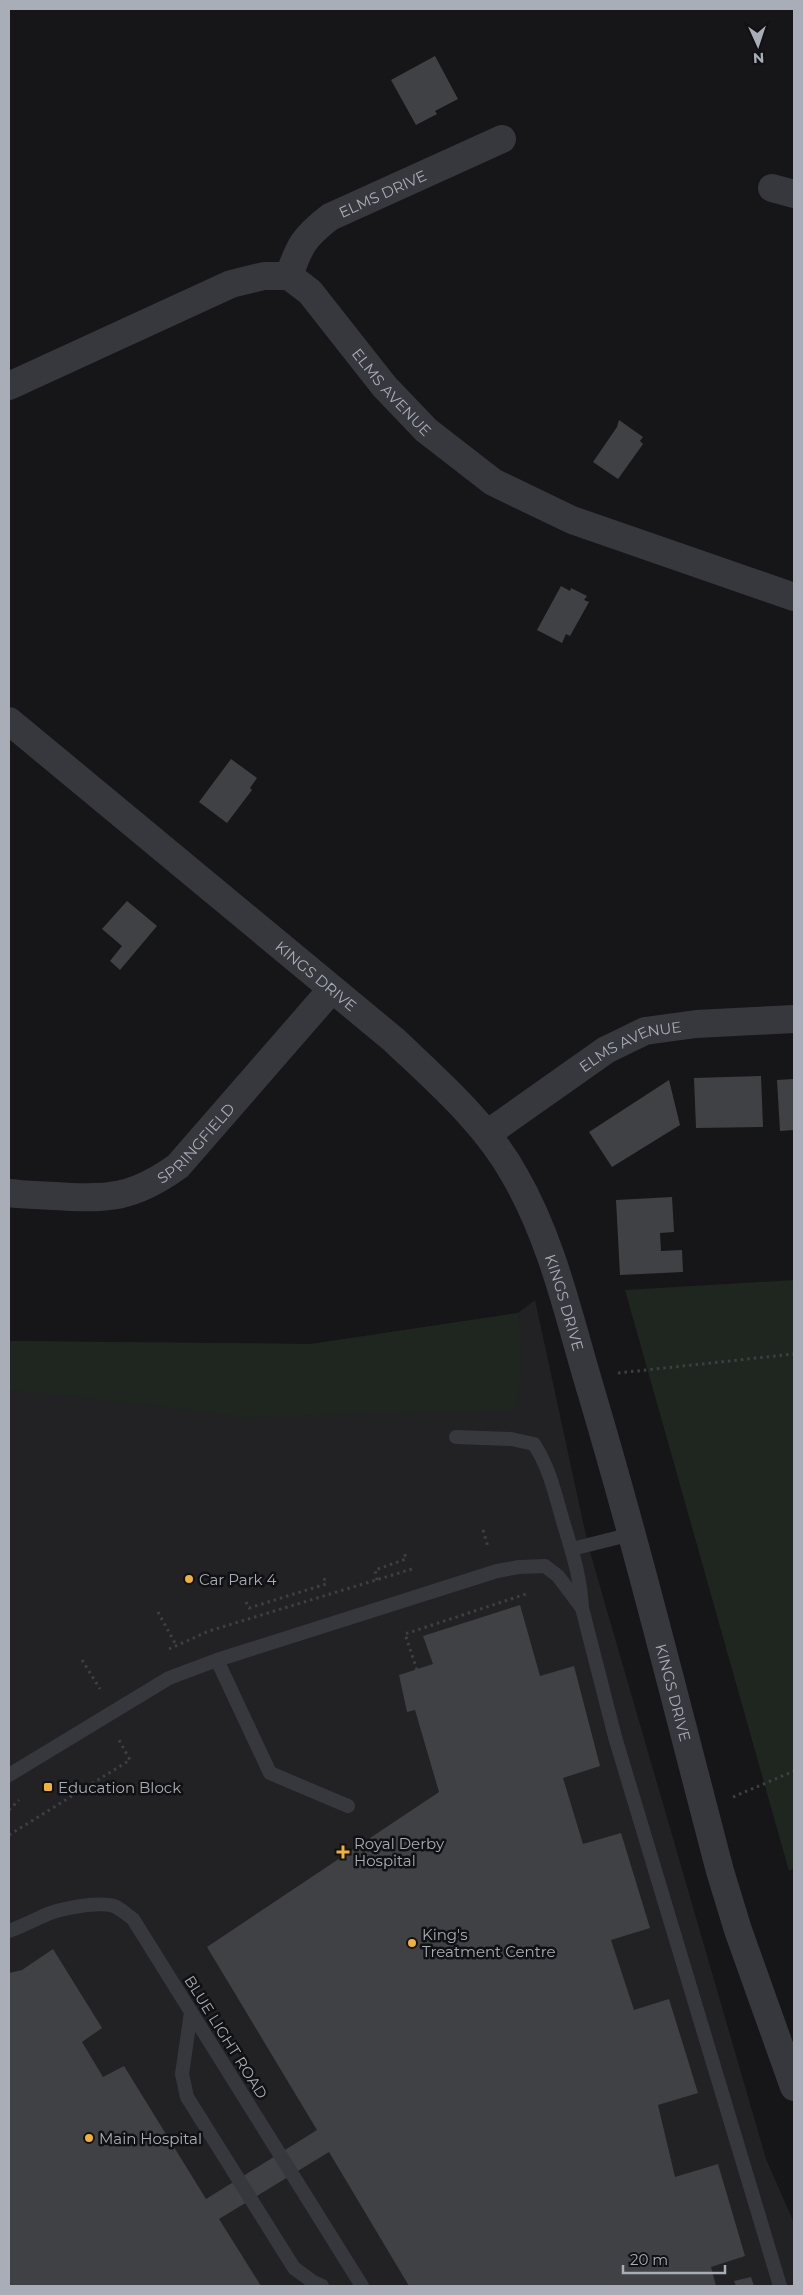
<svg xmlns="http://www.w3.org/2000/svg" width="803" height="2295" viewBox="0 0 803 2295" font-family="Montserrat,sans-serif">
<rect width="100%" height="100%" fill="#161618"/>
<!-- built -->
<path fill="#222225" d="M535 1300 588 1545 766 2159 794 2223V2286H9V1341L311 1344 518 1313Z"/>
<!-- green -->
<g fill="#1e261f">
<path d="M794 1280V1868L789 1871 625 1290Z"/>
<path d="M518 1313 521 1362 516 1410 243 1417 127 1402 9 1390V1341L311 1344Z"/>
</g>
<!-- building -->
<g fill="#404145">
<path d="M435 56 458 99 435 111 437 114 416 125 391 80Z"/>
<path d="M619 420 643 437 640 441 643 444 618 479 593 462 617 427Z"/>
<path d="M561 586 570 591 571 588 587 596 584 600 589 602 570 636 566 634 562 643 537 630Z"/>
<path d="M231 759 257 778 250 788 252 790 227 823 199 802Z"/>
<path d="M127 901 157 926 120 970 110 961 122 946 102 929Z"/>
<path d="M761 1076 763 1127 696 1128 694 1078Z"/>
<path d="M794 1079V1130L780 1131 777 1080Z"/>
<path d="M669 1080 680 1125 612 1167 589 1132Z"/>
<path d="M672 1197 674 1232 660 1233 661 1251 682 1250 683 1272 620 1275 616 1200Z"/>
<path d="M520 1605 540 1676 574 1666 600 1766 563 1778 583 1844 621 1833 650 1928 611 1940 634 2010 669 1999 698 2093 658 2105 675 2177 718 2164 745 2256 711 2267 716 2286H409L329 2152 219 2219 261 2286H9V1973L22 1970 53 1949 102 2028 82 2042 103 2077 124 2066 206 2199 317 2130 207 1947 439 1792 415 1710 407 1712 399 1675 433 1664 423 1636Z"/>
<path d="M751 2277 754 2286H736L734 2281Z"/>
</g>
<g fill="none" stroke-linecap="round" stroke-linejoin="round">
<!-- path -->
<g stroke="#3d3f44" stroke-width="3" stroke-dasharray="2.5 4" stroke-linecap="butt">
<path d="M618 1373 794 1354"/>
<path d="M483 1530 488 1547"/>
<path d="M377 1580 375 1570 406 1559 404 1552"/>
<path d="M246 1602 249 1608 326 1584 323 1575"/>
<path d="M158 1612 176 1645"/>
<path d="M169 1649 209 1631 412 1569"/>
<path d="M82 1660 100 1689"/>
<path d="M417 1670 405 1634 526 1594V1592"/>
<path d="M733 1797 794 1771"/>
<path d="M9 1810 19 1800"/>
<path d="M9 1835 130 1760 119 1740 117 1741"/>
</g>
<!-- service -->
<g stroke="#37383d" stroke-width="14">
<path d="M456 1437 511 1439 534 1444C551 1470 556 1499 565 1528 574 1558 580 1576 582 1608"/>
<path d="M572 1549 632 1534"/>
<path d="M217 1660 270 1773 348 1806"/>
<path d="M9 1775 169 1678 217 1660 497 1571 519 1567 545 1566 558 1576 582 1608 615 1737 780 2286"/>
<path d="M9 1931C20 1927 30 1922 41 1917 56 1909 97 1901 114 1906 120 1908 127 1915 133 1919L362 2286"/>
<path d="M191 2012 182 2074 187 2097 294 2268 313 2282 322 2286"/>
</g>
<!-- minor -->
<g stroke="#37383d" stroke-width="28">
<path d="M772 188 794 194"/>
<path id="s1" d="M289 276C299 246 304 237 330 217L502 139"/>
<path id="s2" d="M9 386 231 284 264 276H289L310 292 384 386 426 430 493 482 572 520 794 597"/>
<path id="s3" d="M487 1134 606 1050 645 1031 696 1024 794 1019"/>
<path id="s4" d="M9 1193C24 1195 39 1195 55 1196 107 1200 134 1198 178 1166L332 989"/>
</g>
<!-- tertiary -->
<path stroke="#37383d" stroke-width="28" id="s5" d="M9 721 394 1040C437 1081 486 1123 515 1176 553 1242 569 1318 591 1391 638 1549 678 1711 720 1871L738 1930 794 2087"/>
</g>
<!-- markers -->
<g fill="#f2b134" stroke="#111113" stroke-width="2">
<circle cx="189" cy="1579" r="5"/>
<rect x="43" y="1782" width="10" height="10" rx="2.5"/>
<path d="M340.5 1844.5h5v5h5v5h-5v5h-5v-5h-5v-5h5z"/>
<circle cx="412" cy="1943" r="5"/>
<circle cx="89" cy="2138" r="5"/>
</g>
<g text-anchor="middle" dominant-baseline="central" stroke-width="5" stroke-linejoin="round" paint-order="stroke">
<!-- street labels -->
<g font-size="15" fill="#a8adb8" stroke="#111113">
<text stroke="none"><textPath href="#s1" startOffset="131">ELMS DRIVE</textPath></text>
<text stroke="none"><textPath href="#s2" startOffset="459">ELMS AVENUE</textPath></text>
<text stroke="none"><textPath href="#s5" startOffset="399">KINGS DRIVE</textPath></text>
<text stroke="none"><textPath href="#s3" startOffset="170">ELMS AVENUE</textPath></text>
<text stroke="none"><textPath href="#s4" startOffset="205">SPRINGFIELD</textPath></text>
<text stroke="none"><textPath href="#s5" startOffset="819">KINGS DRIVE</textPath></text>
<text stroke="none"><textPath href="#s5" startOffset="1224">KINGS DRIVE</textPath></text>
<text transform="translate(226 2037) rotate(58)">BLUE LIGHT ROAD</text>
</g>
<!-- poi labels -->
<g font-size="15" fill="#a8adb8" stroke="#111113" text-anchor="start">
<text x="199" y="1579">Car Park 4</text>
<text x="58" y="1787">Education Block</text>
<text x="354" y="1843">Royal Derby<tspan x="354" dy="17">Hospital</tspan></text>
<text x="422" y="1934">King's<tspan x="422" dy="17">Treatment Centre</tspan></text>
<text x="99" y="2138">Main Hospital</text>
</g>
</g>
<!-- border -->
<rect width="803" height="2295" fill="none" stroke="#a8adb8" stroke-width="20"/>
<!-- north arrow -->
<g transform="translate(758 45) rotate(177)" stroke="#111113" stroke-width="4" paint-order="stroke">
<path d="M0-4L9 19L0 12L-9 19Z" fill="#a8adb8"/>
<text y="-8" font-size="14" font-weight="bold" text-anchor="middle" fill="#a8adb8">N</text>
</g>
<!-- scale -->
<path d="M623 2265v8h102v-8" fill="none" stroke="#a8adb8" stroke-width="2.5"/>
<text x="630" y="2265" font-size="15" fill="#a8adb8" stroke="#111113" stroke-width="4" paint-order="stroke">20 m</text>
</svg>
